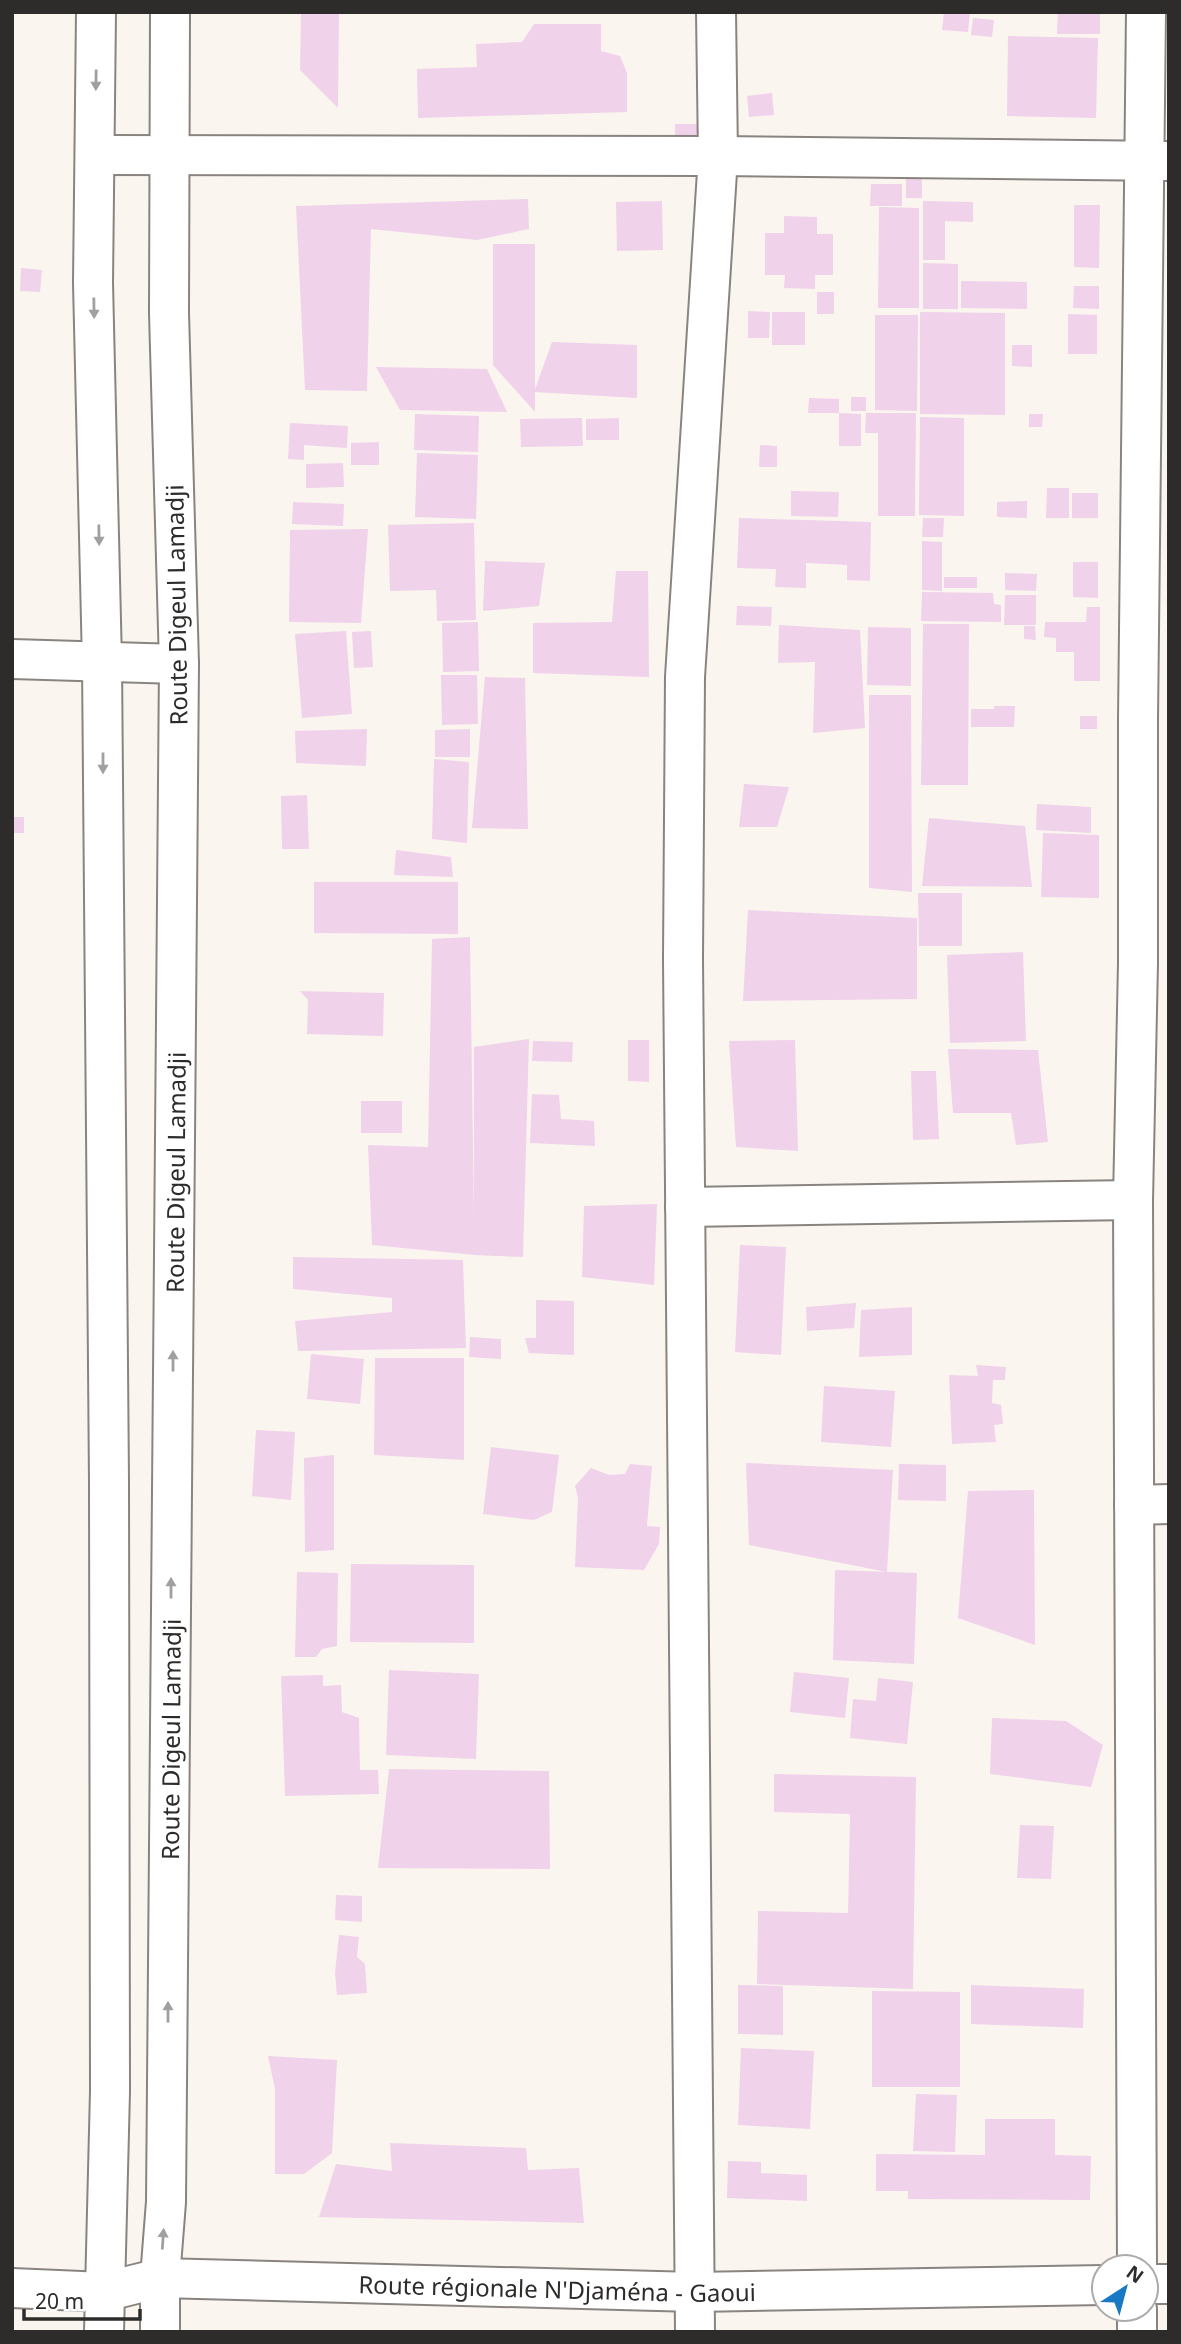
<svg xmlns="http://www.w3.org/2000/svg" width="1181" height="2344" viewBox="0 0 1181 2344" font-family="'Noto Sans',sans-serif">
<rect width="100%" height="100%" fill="#fbf5f0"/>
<!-- building -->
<g fill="#f0d2ea">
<path d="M301 12H339L338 108 300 70Z"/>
<path d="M944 12H970L968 32 942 30Z"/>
<path d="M1058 12H1100V34H1057Z"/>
<path d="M973 18 994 20 992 37 971 35Z"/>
<path d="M534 24H601V51L620 56 627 73V112L418 118 417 69 477 67 476 44 522 42Z"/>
<path d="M1008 36 1098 38 1096 118 1007 116Z"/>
<path d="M772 93 774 115 749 117 747 96Z"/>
<path d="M675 124H700L699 141 675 140Z"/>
<rect x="906" y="178" width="16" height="20"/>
<path d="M871 184H902V206H870Z"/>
<path d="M528 199 529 229 477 240 371 229 367 391 305 390 296 206Z"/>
<path d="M662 201 663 250 617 251 616 202Z"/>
<path d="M923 201 973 202V222L945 221V260H923Z"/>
<path d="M1074 205H1100L1099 268 1074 267Z"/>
<path d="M879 207 919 208V308H878Z"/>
<path d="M784 216 817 217V234H833V275H815V289L784 288 785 275H765V233H784Z"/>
<path d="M493 244H535V412L493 365Z"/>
<path d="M923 263 958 264V309H923Z"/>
<path d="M21 268 42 270 40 292 20 291Z"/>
<path d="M961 281 1027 282V309L961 308Z"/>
<path d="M1074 286H1099V309L1073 308Z"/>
<rect x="817" y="292" width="17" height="22"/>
<path d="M748 311 770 312 769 338H748Z"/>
<rect x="772" y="312" width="33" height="33"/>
<path d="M920 312 1005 313V415L920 414Z"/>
<path d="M1068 314 1097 315V354H1068Z"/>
<path d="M875 315H918L917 411 875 410Z"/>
<path d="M552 342 637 345V398L534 392Z"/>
<path d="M1012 345H1032V367L1012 366Z"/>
<path d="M376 367 487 369 507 412 400 410Z"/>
<rect x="851" y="397" width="15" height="14"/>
<path d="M809 398 839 399V413H808Z"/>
<path d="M839 413 861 414V446H839Z"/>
<path d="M866 413H916L915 516H878V433H865Z"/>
<path d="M415 414 479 416 478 452 414 450Z"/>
<path d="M1029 414H1043L1042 427H1029Z"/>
<path d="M920 417 964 418V516L919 515Z"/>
<path d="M582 418 583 446 521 447 520 419Z"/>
<path d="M619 418V440H586V419Z"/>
<path d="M290 423 348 426 347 448 304 445V460L288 459Z"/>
<path d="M379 442V465H351V443Z"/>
<path d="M760 445 777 446V467H759Z"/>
<path d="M417 453 478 455 476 519 415 517Z"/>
<path d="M343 463 344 487 306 488V464Z"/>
<path d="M1047 488H1069V518H1046Z"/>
<path d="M791 491 839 492 838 517 791 516Z"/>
<rect x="1072" y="493" width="26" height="25"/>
<path d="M1027 501V518L997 517V502Z"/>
<path d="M293 502 344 504 343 526 292 524Z"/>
<path d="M739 518 871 522 870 581 847 580V565L806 563V588L775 587 776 569 737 568Z"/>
<path d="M923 518H944L943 537H922Z"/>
<path d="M474 523 476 620 437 621 436 590 390 591 388 525Z"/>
<path d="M368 529 361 623 289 622 290 530Z"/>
<path d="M922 541 942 542V591L922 590Z"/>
<path d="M485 561 545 563 539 606 483 611Z"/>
<path d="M1073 562H1098V598L1073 597Z"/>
<path d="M616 571H648L649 677 533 673V623L612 622Z"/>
<path d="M1005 573 1037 574 1036 591 1005 590Z"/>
<rect x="944" y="577" width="33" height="11"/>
<path d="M922 592 993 593 994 604 1001 605V622L921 621Z"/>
<path d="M1005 595H1036V625H1004Z"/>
<path d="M737 606 772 607 771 626 736 625Z"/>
<path d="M1087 607H1100V681H1074V652H1056V638L1044 637 1045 622H1086Z"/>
<path d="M478 622 479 671 443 672 442 623Z"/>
<path d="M923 624H969L968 785H921Z"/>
<path d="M779 625 860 630 865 728 813 733 815 662 778 663Z"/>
<path d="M1024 626H1035L1036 640 1024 639Z"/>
<path d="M868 627 911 628V686L867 685Z"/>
<path d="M346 631 352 714 302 718 295 634Z"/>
<path d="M371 631 373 667 354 668 352 632Z"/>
<path d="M441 675H477L478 724 442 725Z"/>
<path d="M485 677 525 678 528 829 472 828Z"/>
<path d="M869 695H911L912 892 869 888Z"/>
<path d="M994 706H1015L1014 727H971V709H994Z"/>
<rect x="1080" y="716" width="17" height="13"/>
<path d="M367 729 366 766 296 763 295 731Z"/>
<path d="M470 729V757H435V730Z"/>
<path d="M434 759 469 762 467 843 432 839Z"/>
<path d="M744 784 789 787 777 827H739Z"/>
<path d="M307 795 309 849H282L281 796Z"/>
<path d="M1037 804 1091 807V833L1036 830Z"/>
<rect x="12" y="817" width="12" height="16"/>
<path d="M929 818 1025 826 1032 887 922 886Z"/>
<path d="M1043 833 1099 835V898L1041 897Z"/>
<path d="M396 850 451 857 453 877 394 875Z"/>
<path d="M314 882H458V934L314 933Z"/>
<path d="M918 893H962V946H919Z"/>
<path d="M748 910 917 918V999L743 1001Z"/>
<path d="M470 937 474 1219V1047L529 1039 523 1257 475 1255 372 1245 368 1145 428 1147 432 939Z"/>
<path d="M1023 952 1026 1041 950 1043 947 955Z"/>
<path d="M300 991 384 993 383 1036 307 1034 308 1000Z"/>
<path d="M628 1040H649V1082L628 1081Z"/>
<path d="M795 1040 798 1151 736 1147 729 1041Z"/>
<path d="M533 1041 573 1042 572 1062 532 1061Z"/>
<path d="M948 1049 1038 1050 1048 1142 1016 1145 1011 1113H953Z"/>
<path d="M911 1071H936L939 1139 913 1140Z"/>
<path d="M532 1094 559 1095 561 1119 594 1121 595 1146 530 1143Z"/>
<rect x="361" y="1101" width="41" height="32"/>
<path d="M657 1204 654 1285 582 1277 584 1206Z"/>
<path d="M740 1245 786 1247 781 1355 735 1352Z"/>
<path d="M293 1257 463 1260 466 1348 298 1351 295 1321 392 1312V1298L293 1289Z"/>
<path d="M536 1300 574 1301V1355L529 1353 525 1338H536Z"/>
<path d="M856 1303 854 1328 807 1331 806 1307Z"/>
<path d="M912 1307V1355L859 1357 861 1310Z"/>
<path d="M470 1337 501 1339V1359L469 1357Z"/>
<path d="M311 1354 364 1359 360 1404 307 1399Z"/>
<path d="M375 1358H464V1460L374 1455Z"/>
<path d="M976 1365 1006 1367 1005 1380H993L992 1403 1001 1405 1003 1424 994 1425 996 1442 952 1444 949 1375 978 1376Z"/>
<path d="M824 1386 895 1391 891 1447 821 1442Z"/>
<path d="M256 1430 295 1432 291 1500 252 1496Z"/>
<path d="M491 1447 559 1455 552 1512 534 1520 483 1514Z"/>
<path d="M334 1455V1550L305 1552 304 1458Z"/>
<path d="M746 1463 893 1470 887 1572 749 1545Z"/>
<path d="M630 1464 652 1466 647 1526 660 1527 659 1544 644 1570 575 1567 578 1498 575 1486 591 1468 609 1475 625 1474Z"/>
<path d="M899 1464 946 1465V1501L898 1500Z"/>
<path d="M1034 1490 1035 1645 958 1618 968 1491Z"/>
<path d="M351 1564 474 1565V1643L350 1642Z"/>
<path d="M835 1570 917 1573 914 1664 833 1660Z"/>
<path d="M297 1572 338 1573 337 1646 322 1649 316 1657H295Z"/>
<path d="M389 1670 479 1674 476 1759 386 1755Z"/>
<path d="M794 1672 849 1678 845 1718 790 1712Z"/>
<path d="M323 1675V1686L341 1685 342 1712 359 1718 360 1770H378L379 1794 285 1796 281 1676Z"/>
<path d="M878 1678 913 1682 907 1744 850 1738 853 1699 876 1701Z"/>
<path d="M992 1718 1066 1721 1103 1745 1091 1787 990 1774Z"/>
<path d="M389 1769 549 1771 550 1869 378 1868Z"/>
<path d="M774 1774 916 1777 913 1989 757 1984 758 1911 848 1913 850 1814 774 1812Z"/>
<path d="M1020 1825 1054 1826 1051 1879 1017 1878Z"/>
<path d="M336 1895 362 1896V1922L335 1920Z"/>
<path d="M339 1935 359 1937 357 1957 365 1964 367 1993 337 1995 335 1973Z"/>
<path d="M738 1985 783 1986V2035L738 2034Z"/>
<path d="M971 1985 1084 1989 1083 2028 971 2024Z"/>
<path d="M872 1991 960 1992V2087H872Z"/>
<path d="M741 2048 814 2051 810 2129 738 2125Z"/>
<path d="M268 2056 337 2060 332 2153 304 2174H275V2089Z"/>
<path d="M916 2094 957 2095 955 2152 913 2151Z"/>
<path d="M985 2119H1055V2155L1091 2156 1090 2200 908 2199V2191H876V2154L985 2155Z"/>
<path d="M390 2143 526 2148 528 2170 579 2168 584 2223 319 2217 336 2164 392 2171Z"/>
<path d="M728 2161 761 2162V2173L807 2175V2201L727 2198Z"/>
</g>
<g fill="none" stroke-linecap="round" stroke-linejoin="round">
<!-- minor casing -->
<g stroke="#8a8480" stroke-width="42">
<g id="minor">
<path d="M95 155 718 156 1169 161"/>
<path d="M12 659 179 664"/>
<path d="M685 1207 1133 1200"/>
<path d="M1134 1505 1169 1504"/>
<path d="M1137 2267 1133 1200 1138 963V719L1146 12"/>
<path d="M12 2288 104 2292"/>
<path d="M695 2332 683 959 685 677 718 156 716 12"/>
<path d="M1137 2332V2309"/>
</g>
</g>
<!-- tertiary casing -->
<g stroke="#8a8480" stroke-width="42">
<g id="tertiary">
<path d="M1146 2284H1169"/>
<path id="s1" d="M104 2292 160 2278 695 2292 1104 2285"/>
</g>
</g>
<!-- secondary casing -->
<g stroke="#8a8480" stroke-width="42">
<g id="secondary">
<path d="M96 12 93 283 102 663 109 1481 110 2091 104 2332"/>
<path id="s2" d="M160 2332V2278L166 2202 179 664 169 313 170 12"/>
</g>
</g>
<!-- minor -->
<use href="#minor" stroke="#fff" stroke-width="38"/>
<!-- tertiary -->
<use href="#tertiary" stroke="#fff" stroke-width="38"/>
<!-- secondary -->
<use href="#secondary" stroke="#fff" stroke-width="38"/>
</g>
<!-- one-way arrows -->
<defs><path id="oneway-solid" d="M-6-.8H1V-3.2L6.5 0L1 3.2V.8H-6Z" transform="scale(1.75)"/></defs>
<g fill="#a1a09f">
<use href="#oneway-solid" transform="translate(96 80) rotate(91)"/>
<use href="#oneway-solid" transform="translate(94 308) rotate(89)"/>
<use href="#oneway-solid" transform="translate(99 535) rotate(89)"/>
<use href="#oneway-solid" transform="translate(103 763) rotate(90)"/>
<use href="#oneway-solid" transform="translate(173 1361) rotate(-90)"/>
<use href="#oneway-solid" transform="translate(171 1588) rotate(-90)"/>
<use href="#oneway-solid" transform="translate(168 2012) rotate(-90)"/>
<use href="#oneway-solid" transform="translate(163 2239) rotate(-86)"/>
</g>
<g text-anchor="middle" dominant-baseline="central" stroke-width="5" stroke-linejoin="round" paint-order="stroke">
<!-- street labels -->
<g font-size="24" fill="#2e2c2a" stroke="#fff">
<text transform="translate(176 605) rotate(-91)">Route Digeul Lamadji</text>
<text stroke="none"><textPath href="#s2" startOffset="1160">Route Digeul Lamadji</textPath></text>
<text stroke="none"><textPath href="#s2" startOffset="593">Route Digeul Lamadji</textPath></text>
<text stroke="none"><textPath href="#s1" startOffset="455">Route régionale N'Djaména - Gaoui</textPath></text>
</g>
</g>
<!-- border -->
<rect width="1181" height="2344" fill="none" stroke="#2e2c2a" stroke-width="28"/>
<!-- north arrow -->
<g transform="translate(1125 2288) rotate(36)"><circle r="33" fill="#ffffff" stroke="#ababaa" stroke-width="2"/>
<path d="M0-5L12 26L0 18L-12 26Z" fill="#1879c5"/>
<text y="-10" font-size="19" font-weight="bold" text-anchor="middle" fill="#2e2c2a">N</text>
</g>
<!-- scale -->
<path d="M24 2309v10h116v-10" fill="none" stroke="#2e2c2a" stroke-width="3.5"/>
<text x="35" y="2309" font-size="21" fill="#2e2c2a" stroke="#ffffff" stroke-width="5" paint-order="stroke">20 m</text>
</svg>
